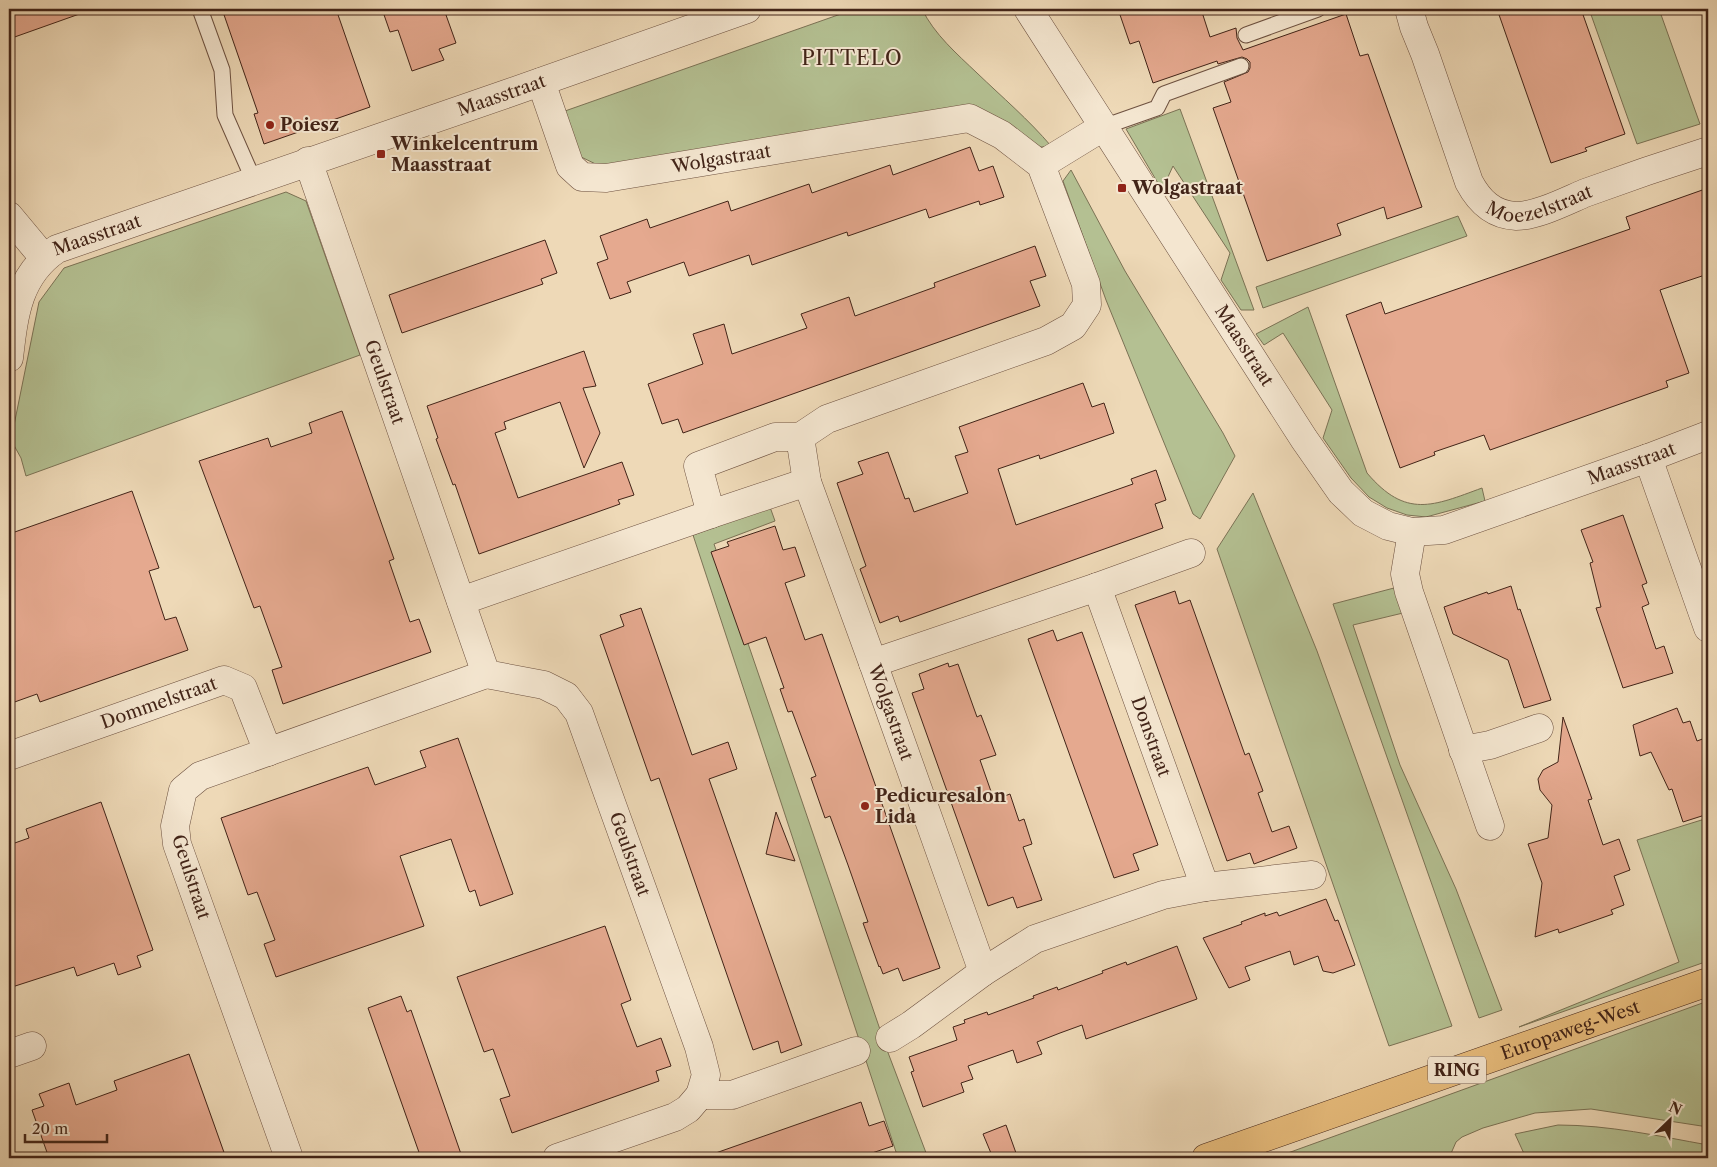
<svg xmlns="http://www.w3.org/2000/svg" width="1717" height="1167" viewBox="0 0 1717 1167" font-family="'Libre Caslon Text',serif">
<rect width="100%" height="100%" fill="#eed9b7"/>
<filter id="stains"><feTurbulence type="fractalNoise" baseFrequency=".004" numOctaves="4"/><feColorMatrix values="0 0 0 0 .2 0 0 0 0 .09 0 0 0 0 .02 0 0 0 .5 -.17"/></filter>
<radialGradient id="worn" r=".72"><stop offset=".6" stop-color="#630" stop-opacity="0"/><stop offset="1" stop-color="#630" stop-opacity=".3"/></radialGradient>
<!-- green -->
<g fill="#b4c092" stroke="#7b7255">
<path d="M855 9H922C934 34 957 54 977 73 1002 97 1029 120 1051 146L1032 148 993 117 604 168 577 155 565 111Z"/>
<path d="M1589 9H1659L1700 124 1637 144Z"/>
<path d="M1180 109 1254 310H1241L1221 280 1230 253 1173 166 1162 190 1126 129Z"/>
<path d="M1071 170 1125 271 1223 433 1235 456 1200 519 1193 514 1106 300 1063 181Z"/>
<path d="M286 192 306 201 360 355 26 476 21 458 11 440 39 302 64 268Z"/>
<path d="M1458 216 1467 236 1263 308 1256 287Z"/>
<path d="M1308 307 1367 473C1406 519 1433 506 1482 488L1485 501 1426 517 1407 515 1387 508 1369 497 1351 478 1323 438 1332 410 1283 333 1264 345 1256 334Z"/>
<path d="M1253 493 1317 651 1452 1026 1389 1046 1217 549Z"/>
<path d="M770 507 775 521 714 544 887 1050 928 1158H898L693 535Z"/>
<path d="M1394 588 1403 613 1353 625 1400 765 1456 889 1502 1010 1479 1018 1333 604Z"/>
<path d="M1708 818V961L1519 1027 1679 962 1637 840Z"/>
<path d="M1708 1001V1127L1591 1109 1535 1113 1483 1128 1462 1137 1456 1142 1449 1158H1274Z"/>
<path d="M1558 1125C1609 1125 1658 1136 1708 1145V1158H1705L1703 1155 1692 1158H1526L1515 1134Z"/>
</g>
<!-- building -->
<g fill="#e5a98f" stroke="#422418">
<path d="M9 9H85V12L9 39Z"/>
<path d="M222 9H336L370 107 264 144 254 114 258 113Z"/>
<path d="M382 9H448L449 14 446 15 456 43 439 49 444 60 412 71 398 30 390 32Z"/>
<path d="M1118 9H1201L1210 37 1236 28 1237 38 1243 50 1346 14 1360 56 1368 54 1422 207 1387 219 1384 207 1337 224 1341 235 1267 261 1213 108 1231 102 1224 82 1248 72 1250 68V62L1247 59 1242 57 1218 64 1217 61 1153 83 1139 41 1130 44Z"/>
<path d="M1497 9H1581L1625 134 1585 148 1587 151 1551 163Z"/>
<path d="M970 147 979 171 993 166 1004 197 980 205 979 201 929 218 926 209 848 236 847 232 752 265 749 255 689 276 684 262 627 282 631 292 610 299 597 263 608 259 600 236 647 219 650 228 728 201 731 211 809 184 812 193 890 165 893 175Z"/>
<path d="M1708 188V274L1660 290 1689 373 1666 381 1668 387 1490 450 1484 435 1434 452 1435 455 1400 468 1346 315 1381 302 1385 314 1538 261 1630 229 1626 217Z"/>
<path d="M545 240 557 273 541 279 543 284 402 333 389 295Z"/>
<path d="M1035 246 1046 276 1030 281 1040 306 683 433 678 419 662 424 648 384 703 364 693 334 724 324 732 354 807 328 801 314 849 297 855 316 935 287 934 283Z"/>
<path d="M584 351 596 386 583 388 600 433 584 468 560 402 504 422 506 429 495 433 518 498 622 462 634 495 618 500 620 504 479 554 455 484 453 485 436 439 438 438 427 406Z"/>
<path d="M1083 383 1092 407 1104 403 1114 433 1040 459 1039 455 998 469 1016 525 1133 484 1131 479 1156 470 1166 500 1155 504 1163 528 900 622 898 616 880 623 860 569 866 566 837 483 863 474 858 462 888 452 905 499 909 498 914 512 968 493 955 456 968 452 959 427Z"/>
<path d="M342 411 394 559 389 561 410 622 419 619 431 652 283 704 272 670 282 667 260 606 254 608 199 461 268 438 271 447 312 433 309 423Z"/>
<path d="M132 491 159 568 149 571 165 620 176 617 188 650 40 702 37 694 9 704V534Z"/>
<path d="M1623 515 1647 583 1642 585 1649 604 1642 607 1656 649 1664 646 1673 673 1623 688 1596 608 1601 607 1590 563 1593 562 1581 530Z"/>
<path d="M775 526 783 550 795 547 805 576 785 583 805 640 822 634 940 968 903 981 898 968 883 974 880 966 879 967 863 923 868 922 848 865 830 816 825 818 811 778 816 776 792 711 788 712 780 689 784 688 766 637 744 645 711 552 729 546 727 542Z"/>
<path d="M1511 586 1518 610 1520 609 1551 700 1524 708 1508 660 1453 634 1444 607 1487 592 1488 594Z"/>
<path d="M1175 591 1179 604 1190 600 1245 755 1249 753 1263 791 1258 793 1272 832 1289 826 1297 848 1254 864 1250 853 1227 861 1135 605Z"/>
<path d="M641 608 692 755 728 742 737 769 709 779 802 1045 781 1053 778 1041 753 1050 659 778 651 781 600 635 624 626 620 615Z"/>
<path d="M1053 630 1057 641 1082 632 1158 845 1133 854 1139 870 1114 878 1028 639Z"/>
<path d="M948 663 949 667 958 664 977 717 981 715 996 755 980 760 994 800 1010 794 1019 821 1024 819 1032 844 1023 847 1042 900 1017 908 1013 897 988 906 912 693 924 689 919 674Z"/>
<path d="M1677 708 1683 723 1690 721 1697 741 1708 737V814L1683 822 1672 789 1669 790 1651 752 1640 756 1633 725Z"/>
<path d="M1563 717 1592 799 1588 800 1603 845 1619 839 1630 870 1614 876 1624 905 1611 910 1613 914 1559 933 1558 929 1535 937 1542 883 1528 844 1548 838 1552 805 1540 790 1538 779 1543 770 1558 762Z"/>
<path d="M458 738 513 894 480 906 475 890 470 892 469 891 451 839 400 856 424 926 276 977 264 944 275 940 257 892 248 895 221 818 368 767 375 785 426 767 420 751Z"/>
<path d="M101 802 153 950 137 956 141 967 118 975 114 963 77 976 74 967 9 988V845L29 838 26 829Z"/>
<path d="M776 812 795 861 766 854Z"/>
<path d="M1326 899 1335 921 1338 920 1355 965 1333 973 1323 971 1318 956 1294 965 1290 951 1245 967 1250 980 1229 988 1203 938 1242 924 1241 922 1265 913V916L1277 912 1279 916Z"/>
<path d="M605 926 631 1000 621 1004 637 1047 661 1038 671 1066 656 1071 659 1081 512 1133 500 1099 510 1096 493 1049 484 1052 457 977Z"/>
<path d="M1177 946 1197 999 1086 1039 1082 1025 1060 1033 1037 1042 1042 1054 1017 1063 1013 1050 968 1066 973 1079 961 1083 964 1092 923 1107 911 1072 914 1071 909 1057 957 1040 953 1027 965 1023 964 1020 987 1012 988 1015 1034 998 1033 996 1057 987 1058 990 1103 973 1102 971 1126 962 1127 965Z"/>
<path d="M401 996 407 1012 411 1010 461 1154 448 1158H421L368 1008Z"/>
<path d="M189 1054 226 1158H49L32 1110 44 1106 39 1094 69 1083 76 1105 117 1090 114 1081Z"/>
<path d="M861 1102 869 1126 884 1121 893 1146 857 1158H710V1155Z"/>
<path d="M1006 1125 1016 1153 1003 1158H993L983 1134Z"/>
</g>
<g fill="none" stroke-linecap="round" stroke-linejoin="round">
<!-- lane casing -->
<g stroke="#6d5140" stroke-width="17">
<g id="lane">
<path d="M200 9 222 70 225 115 254 181"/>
<path d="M1246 35 1318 9"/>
<path d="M1103 127 1157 108 1164 94 1241 66"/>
</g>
</g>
<!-- street casing -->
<g stroke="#6d5140" stroke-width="29">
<g id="street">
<path id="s1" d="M1028 9 1304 439 1341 492 1363 513 1388 526 1412 532 1444 530 1648 458 1708 435"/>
<path id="s2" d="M1409 9 1414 27 1425 54 1469 182C1479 201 1493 215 1516 216 1537 216 1566 201 1585 193 1626 178 1667 164 1708 151"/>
<path id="s3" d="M541 82 570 166 582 177 606 178 969 118 1002 135 1041 165 1086 284 1087 305 1073 326 1046 341 827 419 800 437H775L698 466 711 514 807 482 873 663 983 972 911 1025 890 1038"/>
<path id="s4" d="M308 161 486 674 544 685 566 696 579 713 699 1047 706 1075 700 1095H732L856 1051"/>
<path d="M1041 165 1103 127"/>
<path d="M9 216 44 258"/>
<path id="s5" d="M9 358C14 315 18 275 57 249L506 94 747 9"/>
<path d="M800 437 807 482"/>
<path d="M1648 458 1708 628"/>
<path d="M1412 532 1405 574 1409 592 1490 826"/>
<path id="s6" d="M1097 587 1205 887"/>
<path d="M461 601 711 514"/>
<path d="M873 663 1097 587 1191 553"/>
<path d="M1463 750 1490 745 1539 728"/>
<path id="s7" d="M9 756 224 680 243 688 268 752"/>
<path d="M983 972 1035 939 1163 895 1205 887 1312 875"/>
<path d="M9 1054 32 1046"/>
<path d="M289 1158 177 844 175 826 183 790 200 776 486 674"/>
<path d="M557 1158 675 1117 688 1109 700 1095"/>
</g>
</g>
<!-- primary casing -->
<g stroke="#422418" stroke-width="29">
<g id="primary">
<path id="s8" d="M1206 1158 1708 982"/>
</g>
</g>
<!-- lane -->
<use href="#lane" stroke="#f4e6d0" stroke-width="15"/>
<!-- street -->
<use href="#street" stroke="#f4e6d0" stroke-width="28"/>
<!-- primary -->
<use href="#primary" stroke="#e7bc7c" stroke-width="28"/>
</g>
<!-- markers -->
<g fill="#8f2418" stroke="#f4e6d0" stroke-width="2">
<circle cx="270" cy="125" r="5"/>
<rect x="376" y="149" width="10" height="10" rx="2.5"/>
<rect x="1117" y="183" width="10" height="10" rx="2.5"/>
<circle cx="865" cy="806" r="5"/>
</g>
<g text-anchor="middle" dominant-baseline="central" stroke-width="4" stroke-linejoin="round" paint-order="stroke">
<!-- shield labels -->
<rect fill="#f4e6d0" stroke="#775e4f" stroke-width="1" x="1428" y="1056.5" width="58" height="27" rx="4"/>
<g font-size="16" font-weight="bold" fill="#422418">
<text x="1457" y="1070">RING</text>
</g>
<!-- street labels -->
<g font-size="18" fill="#422418" stroke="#f4e6d0">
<text stroke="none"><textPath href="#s5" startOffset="594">Maasstraat</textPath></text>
<text stroke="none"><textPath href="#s3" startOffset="246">Wolgastraat</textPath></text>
<text stroke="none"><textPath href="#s2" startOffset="269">Moezelstraat</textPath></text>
<text stroke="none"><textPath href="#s5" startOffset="166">Maasstraat</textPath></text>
<text stroke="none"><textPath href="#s1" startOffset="400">Maasstraat</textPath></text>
<text stroke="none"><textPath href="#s4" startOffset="234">Geulstraat</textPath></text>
<text stroke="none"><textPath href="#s1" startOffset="890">Maasstraat</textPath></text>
<text stroke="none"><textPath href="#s7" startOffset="159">Dommelstraat</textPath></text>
<text stroke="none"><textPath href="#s3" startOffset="1556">Wolgastraat</textPath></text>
<text stroke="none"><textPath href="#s6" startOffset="159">Donstraat</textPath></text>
<text stroke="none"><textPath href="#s4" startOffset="798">Geulstraat</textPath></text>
<text transform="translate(191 877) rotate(72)">Geulstraat</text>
<text stroke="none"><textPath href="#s8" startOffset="386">Europaweg-West</textPath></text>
</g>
<!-- poi labels -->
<g font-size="18" font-weight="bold" fill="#422418" stroke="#f4e6d0" text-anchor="start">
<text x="280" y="125">Poiesz</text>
<text x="391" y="144">Winkelcentrum<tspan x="391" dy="21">Maasstraat</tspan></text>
<text x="1132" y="188">Wolgastraat</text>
<text x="875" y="796">Pedicuresalon<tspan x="875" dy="21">Lida</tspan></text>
</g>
<!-- quarter labels -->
<g font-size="20" letter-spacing="1" fill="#422418" stroke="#f4e6d0">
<text x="852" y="58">PITTELO</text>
</g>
</g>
<!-- margin -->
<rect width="1717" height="1167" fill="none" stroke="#eed9b7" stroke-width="30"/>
<rect x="10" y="10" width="1697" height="1147" fill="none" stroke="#422418" stroke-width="2.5"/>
<rect x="15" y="15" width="1687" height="1137" fill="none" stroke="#422418"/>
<!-- north arrow -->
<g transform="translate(1670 1120) rotate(25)" stroke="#f4e6d0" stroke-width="4" paint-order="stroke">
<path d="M0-4L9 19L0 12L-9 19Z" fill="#422418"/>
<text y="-8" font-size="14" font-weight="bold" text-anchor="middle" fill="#422418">N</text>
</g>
<!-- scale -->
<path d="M25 1134v8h82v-8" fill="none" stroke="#422418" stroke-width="2.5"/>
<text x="32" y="1134" font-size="15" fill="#422418" stroke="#f4e6d0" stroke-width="4" paint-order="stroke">20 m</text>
<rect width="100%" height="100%" filter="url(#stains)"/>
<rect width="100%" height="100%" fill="url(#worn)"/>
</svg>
